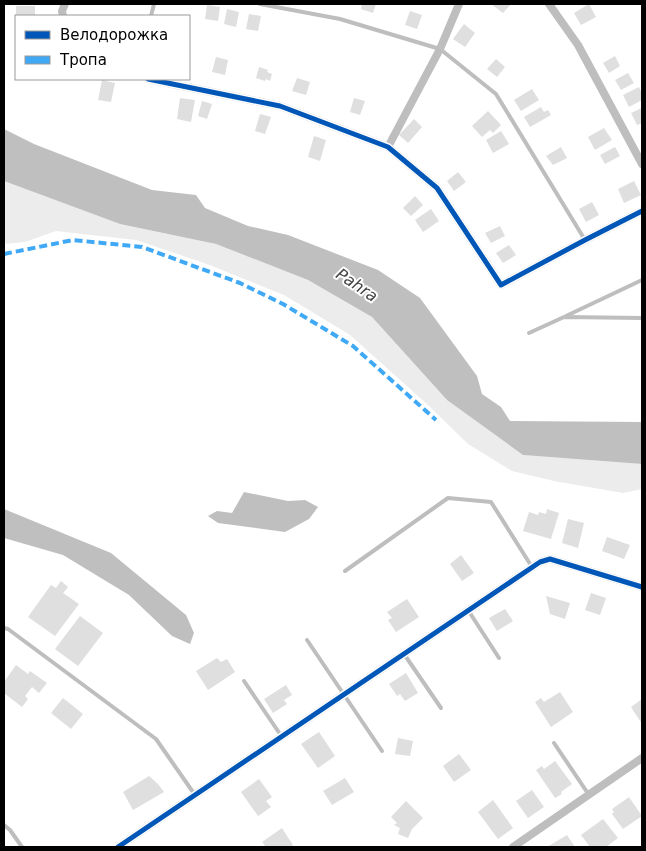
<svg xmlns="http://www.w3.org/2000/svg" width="646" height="851" viewBox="0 0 646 851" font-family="'DejaVu Sans',sans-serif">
<rect width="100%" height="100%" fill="#fff"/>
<!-- green -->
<path fill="#ececec" d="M4 181 120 224 216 244 308 280 372 317 447 400 523 455 642 464V489L623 493 554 481 512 471 468 444 428 405 350 335 284 295 207 264 136 240 56 231 25 242 6 244 4 238Z"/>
<!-- water -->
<g fill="#bfbfbf">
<path d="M4 129 34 144 152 190 196 195 205 208 248 226 288 235 378 270 420 298 477 376 482 394 501 407 510 421 642 422V464L523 455 447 400 372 317 308 280 216 244 120 224 4 181Z"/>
<path d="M244 492 288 501 305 500 318 507 309 519 285 532 218 523 208 516 217 511 232 513Z"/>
<path d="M4 509 111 553 186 615 194 633 190 644 172 636 129 595 63 555 4 538Z"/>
</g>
<!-- building -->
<g fill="#dfdfdf">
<path d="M362 4H376L373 13 361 9Z"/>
<path d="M491 4H511L503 13Z"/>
<path d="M589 4 596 17 581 25 574 13Z"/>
<path d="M207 5 220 7 218 21 205 19Z"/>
<rect x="16" y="6" width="19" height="10"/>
<path d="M227 9 239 12 236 27 224 24Z"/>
<path d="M410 11 422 15 417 29 405 25Z"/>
<path d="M249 14 261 16 258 31 246 29Z"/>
<path d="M464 24 475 33 465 47 453 39Z"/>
<path d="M615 56 620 66 609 73 603 63Z"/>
<path d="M216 57 228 60 225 75 212 72Z"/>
<path d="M496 59 505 67 497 77 487 69Z"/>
<path d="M259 67 268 70 267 72 272 74 270 81 266 79 265 81 256 78Z"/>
<path d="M628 73 634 83 621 90 615 80Z"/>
<path d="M297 78 310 82 306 95 292 91Z"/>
<path d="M102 80 115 83 111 102 98 100Z"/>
<path d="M639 87 642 94V100L629 107 623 95Z"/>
<path d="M532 89 539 100 521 111 514 100Z"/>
<path d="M180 98 195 100 191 122 177 119Z"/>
<path d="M354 98 365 101 360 115 350 112Z"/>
<path d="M202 101 212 104 207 119 198 116Z"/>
<path d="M541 107 544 112 548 110 551 115 530 127 524 117Z"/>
<path d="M642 108V123L637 125 631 113Z"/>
<path d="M488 111 501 125 493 133 490 130 482 137 472 126Z"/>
<path d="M260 114 271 117 265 134 255 131Z"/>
<path d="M414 119 422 127 408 143 399 135Z"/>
<path d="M604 128 612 140 595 150 588 137Z"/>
<path d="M501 131 509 144 493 153 486 140Z"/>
<path d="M314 136 326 140 320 161 308 157Z"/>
<path d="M561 147 567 158 553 165 546 156Z"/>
<path d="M615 147 620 156 605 164 600 155Z"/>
<path d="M458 172 466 182 454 191 447 181Z"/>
<path d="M634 181 641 195 624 203 618 189Z"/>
<path d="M415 196 423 205 411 216 403 208Z"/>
<path d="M592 202 599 215 586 222 579 209Z"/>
<path d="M431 209 439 221 423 232 415 220Z"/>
<path d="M500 226 505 236 491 243 485 233Z"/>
<path d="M509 245 516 255 503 263 496 253Z"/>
<path d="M547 509 559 513 551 539 523 531 529 512 538 515 539 512 546 514Z"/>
<path d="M568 519 584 523 578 548 562 543Z"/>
<path d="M607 537 630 545 624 559 602 551Z"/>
<path d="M461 555 474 573 462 581 450 564Z"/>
<path d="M61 581 68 587 63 593 79 604 55 636 28 617 51 585 56 588Z"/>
<path d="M591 593 606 598 600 615 585 610Z"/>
<path d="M546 596 570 603 565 619 550 614Z"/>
<path d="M407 599 419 617 396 632 388 620 392 618 387 612Z"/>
<path d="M505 609 513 621 497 631 489 618Z"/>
<path d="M80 616 103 633 78 666 55 649Z"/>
<path d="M217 658 221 662 227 659 235 672 208 690 196 671Z"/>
<path d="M16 665 28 674 30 671 47 683 39 693 32 687 25 696 28 699 22 707 4 693V682Z"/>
<path d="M406 673 418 693 405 701 400 694 397 696 389 684Z"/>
<path d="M286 685 292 695 284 700 287 704 273 713 264 699Z"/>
<path d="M560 692 573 712 551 727 535 702 541 698 544 702Z"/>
<path d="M63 698 83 714 71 729 51 713Z"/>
<path d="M642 699V724L631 707Z"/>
<path d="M319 732 335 756 318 768 301 744Z"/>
<path d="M398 738 413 741 410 756 395 754Z"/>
<path d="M459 754 471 770 454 782 443 766Z"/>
<path d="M555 761 572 784 561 792 562 794 555 798 536 770 542 766 544 769Z"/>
<path d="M149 776 158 784 164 792 133 810 123 792Z"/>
<path d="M345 778 354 792 332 805 323 791Z"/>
<path d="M259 779 272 797 266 801 271 807 258 816 241 792Z"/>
<path d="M532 790 544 807 528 818 516 801Z"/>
<path d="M629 797 642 816 623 829 612 814 614 812 612 809Z"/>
<path d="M493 800 513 828 498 839 478 812Z"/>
<path d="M406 801 423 818 412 829 408 838 398 834 400 828 394 825 397 823 391 817Z"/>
<path d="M603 819 618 838 606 847H590L581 835Z"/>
<path d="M282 828 293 845 290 847H266L262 842Z"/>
<path d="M567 835 575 847H547Z"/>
</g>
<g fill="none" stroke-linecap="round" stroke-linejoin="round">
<!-- lane -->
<g stroke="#bebebe" stroke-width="4">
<path d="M260 4 340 19 440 49 496 94 585 240"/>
<path d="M151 16 154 4"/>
<path d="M566 316 642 280"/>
<path d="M529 333 564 317 642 318"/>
<path d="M345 571 448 498 491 502 532 567"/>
<path d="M468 610 499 658"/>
<path d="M4 628 8 629 156 739 195 795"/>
<path d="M307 640 382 751"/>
<path d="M404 654 441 708"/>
<path d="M244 681 282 737"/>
<path d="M554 743 589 795"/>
<path d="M4 825 10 830 22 847"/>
</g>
<!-- street -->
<g stroke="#bebebe" stroke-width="8">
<path d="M549 4 578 45 642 164"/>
<path d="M63 16 62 11 65 4"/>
<path d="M148 79 280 106 388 147 437 188 501 285 585 240 642 211"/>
<path d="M388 147 440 49 459 4"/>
<path d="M118 847 540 562 550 559 642 587"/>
<path d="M513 847 642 758"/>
</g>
<!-- quiet -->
<path stroke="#3fa9f5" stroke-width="4" stroke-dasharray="8 4" stroke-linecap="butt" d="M4 254 73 240 142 247 240 283 283 304 353 346 436 420"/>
<!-- cycleway casing -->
<g stroke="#fff" stroke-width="8">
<g id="cycleway">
<path d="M148 79 280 106 388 147 437 188 501 285 585 240 642 211"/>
<path d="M118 847 540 562 550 559 642 587"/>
</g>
</g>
<!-- cycleway -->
<use href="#cycleway" stroke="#0057b8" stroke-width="5"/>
</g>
<g text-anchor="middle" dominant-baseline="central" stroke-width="4" stroke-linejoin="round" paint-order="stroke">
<!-- water labels -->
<g font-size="16" font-style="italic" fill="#444" stroke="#fff">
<text transform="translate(357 285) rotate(34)">Pahra</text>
</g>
</g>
<!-- border -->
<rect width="646" height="851" fill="none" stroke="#000000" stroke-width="10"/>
<!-- legend -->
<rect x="15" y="15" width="175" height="65" fill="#ffffff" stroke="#999999"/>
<rect x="25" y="31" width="25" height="8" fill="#0057b8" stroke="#999999"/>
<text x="60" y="40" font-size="15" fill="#000000">Велодорожка</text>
<rect x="25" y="56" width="25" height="8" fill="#3fa9f5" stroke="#999999"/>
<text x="60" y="65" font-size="15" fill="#000000">Тропа</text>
</svg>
